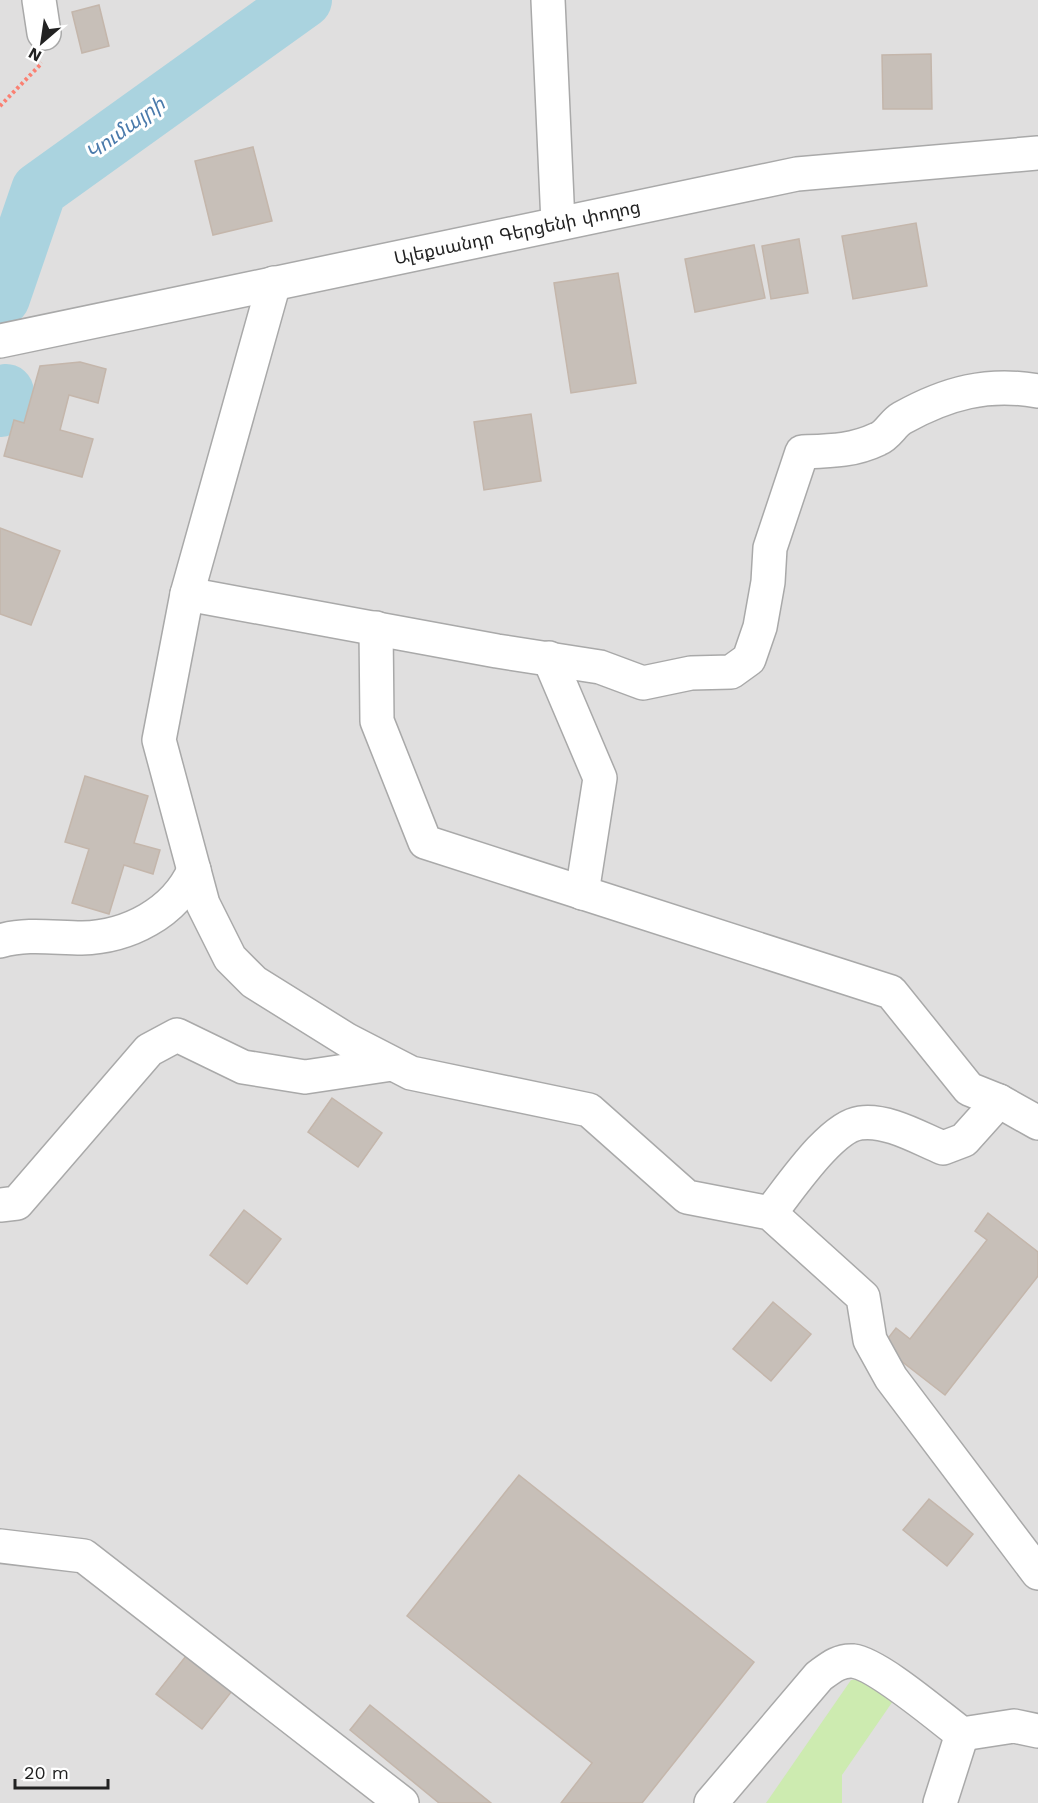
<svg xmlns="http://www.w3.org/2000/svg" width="1038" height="1803" viewBox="0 0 1038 1803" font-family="'Work Sans','Noto Sans Armenian',sans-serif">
<rect width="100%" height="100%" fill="#f2efe9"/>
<!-- residential -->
<rect fill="#e0dfdf" x="0" y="0" width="1038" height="1803"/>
<!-- grass -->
<path fill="#cdebb0" d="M865 1679 893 1701 842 1775V1803H766L851 1680Z"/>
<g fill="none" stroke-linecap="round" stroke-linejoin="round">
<!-- river -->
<g stroke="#aad3df" stroke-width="56">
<path d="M2 298 39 190 304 0"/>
<path d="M0 409 6 392"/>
</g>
</g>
<!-- building -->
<g fill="#c7bfb8" stroke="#c4b6ab" stroke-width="1.5">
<path d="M99 5 109 46 82 53 72 12Z"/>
<path d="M931 54 932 109H883L882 55Z"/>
<path d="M253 147 272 221 213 235 195 161Z"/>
<path d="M916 223 927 286 853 299 842 236Z"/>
<path d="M799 239 808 293 771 299 762 246Z"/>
<path d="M754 245 765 298 695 312 685 259Z"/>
<path d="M618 273 636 383 571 393 554 283Z"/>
<path d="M80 362 106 369 98 403 69 395 60 430 93 439 82 477 4 456 14 420 24 423 40 366Z"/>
<path d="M531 414 541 481 484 490 474 422Z"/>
<path d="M0 528 60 551 31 625 0 614Z"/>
<path d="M85 776 148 796 134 843 160 850 153 874 124 865 109 914 72 903 89 849 65 842Z"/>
<path d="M332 1098 382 1133 358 1167 308 1132Z"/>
<path d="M244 1210 281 1239 247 1284 210 1255Z"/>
<path d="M988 1213 1038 1252V1276L945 1395 882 1346 896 1328 910 1339 987 1240 975 1231Z"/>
<path d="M773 1302 811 1334 771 1381 733 1349Z"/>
<path d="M519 1475 754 1662 642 1803H561L592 1763 407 1616Z"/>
<path d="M929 1499 973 1534 947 1566 903 1530Z"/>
<path d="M186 1656 232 1691 202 1729 156 1694Z"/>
<path d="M370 1705 491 1803H439L350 1730Z"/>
</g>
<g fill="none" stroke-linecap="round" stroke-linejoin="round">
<!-- minor casing -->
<g stroke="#a9a9a9" stroke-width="36">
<g id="minor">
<path d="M39 0 44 33"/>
<path d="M548 0 558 223"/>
<path d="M274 283 187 594 159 740 203 904 230 958 254 982 347 1040 411 1073 589 1110 687 1197 770 1213 863 1297 870 1340 891 1378 1038 1573"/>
<path d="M0 341 797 174 1038 153"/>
<path d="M187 594 497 651 600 667 643 683 691 673 731 672 749 659 760 627 768 582 770 548 802 452C830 451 853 451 878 439 888 435 893 423 902 418 947 393 988 382 1038 391"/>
<path d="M376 628 377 721 425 842 891 992 969 1089 999 1101 1038 1123"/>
<path d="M549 658 600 778 582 893"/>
<path d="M0 941C27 933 55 938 82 938 128 937 175 913 194 870"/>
<path d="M0 1205 17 1203 149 1050 177 1035 243 1067 305 1077 392 1064"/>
<path d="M770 1213C789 1190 830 1127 860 1123 887 1119 919 1138 943 1148L964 1140 999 1101"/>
<path d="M0 1546 84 1556 402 1803"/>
<path d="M711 1803 819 1676C830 1668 839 1660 853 1661 878 1664 939 1717 962 1734L1014 1726 1038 1731"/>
<path d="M940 1803 962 1734"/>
</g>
</g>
<!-- path -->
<path stroke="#fa8072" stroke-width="4" stroke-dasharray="3 3" stroke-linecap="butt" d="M0 106 42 63"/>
<!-- minor -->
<use href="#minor" stroke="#fff" stroke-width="33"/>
</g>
<g text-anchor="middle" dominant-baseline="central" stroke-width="6" stroke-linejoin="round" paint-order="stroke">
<!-- street labels -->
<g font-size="18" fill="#222" stroke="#fff">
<text transform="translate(517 232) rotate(-12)">Ալեքսանդր Գերցենի փողոց</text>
</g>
<!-- water labels -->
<g font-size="20" font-style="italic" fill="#4a7aab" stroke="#fff">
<text transform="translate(125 128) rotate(-36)">Կումայրի</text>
</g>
</g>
<!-- north arrow -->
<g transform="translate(42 42) rotate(209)" stroke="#ffffff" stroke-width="4.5" paint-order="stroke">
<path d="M0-4.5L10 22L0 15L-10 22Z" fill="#222222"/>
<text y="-9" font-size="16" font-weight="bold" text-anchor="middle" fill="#222222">N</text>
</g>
<!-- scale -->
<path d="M15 1779v9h93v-9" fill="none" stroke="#222222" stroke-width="3"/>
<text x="24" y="1779" font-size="18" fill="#222222" stroke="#ffffff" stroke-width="4.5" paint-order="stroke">20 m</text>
</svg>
